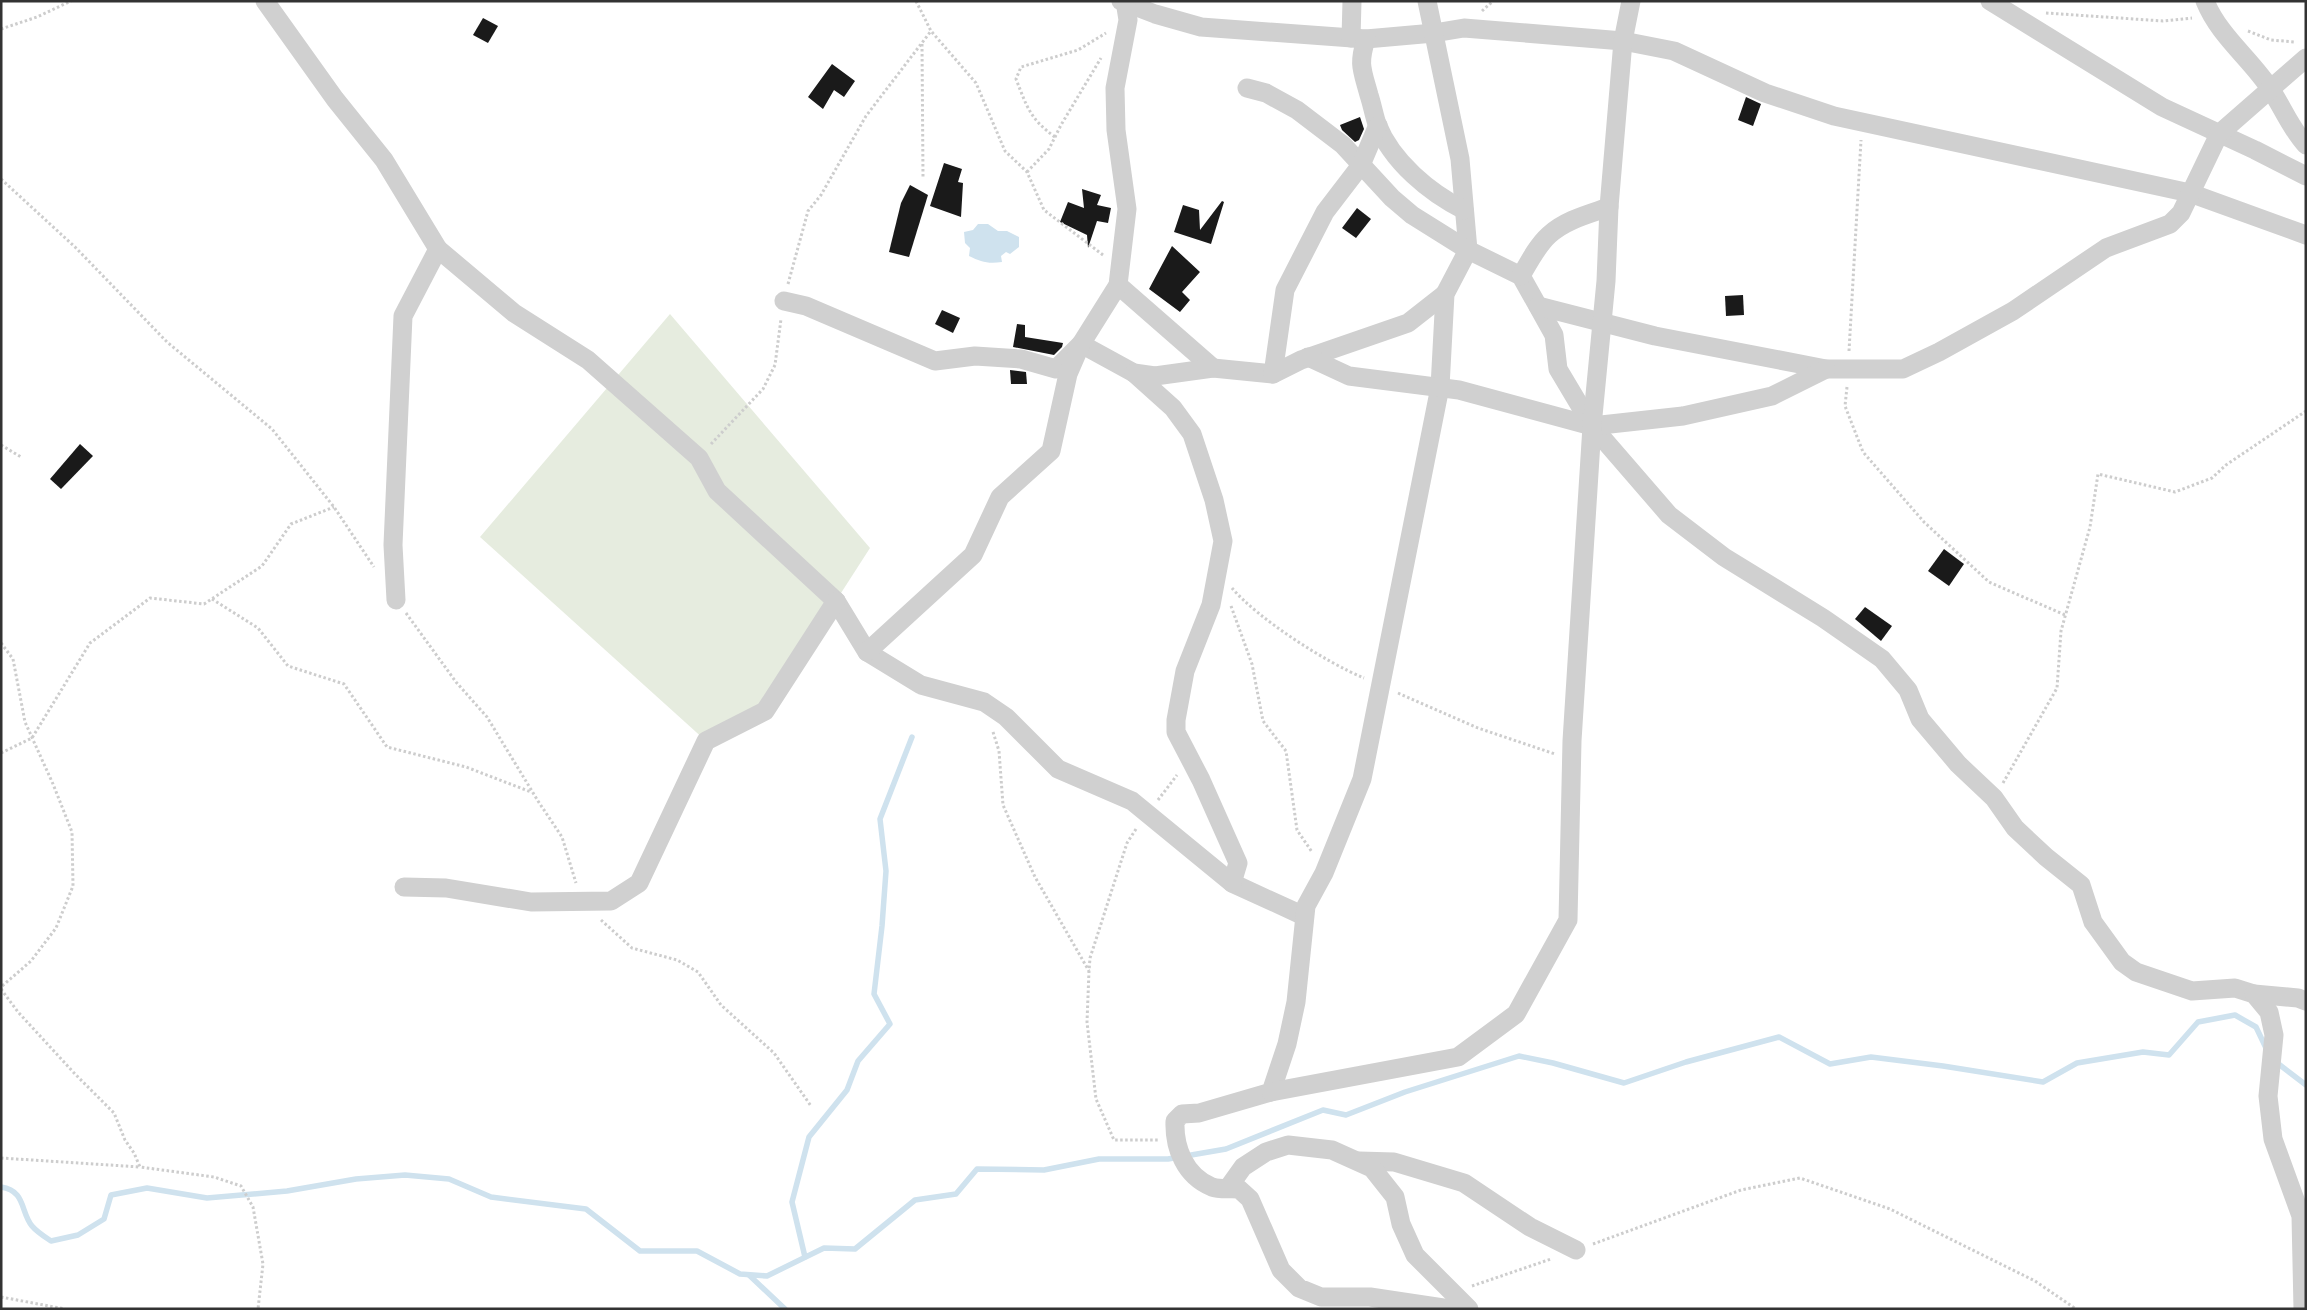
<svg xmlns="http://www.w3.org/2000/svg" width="2307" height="1310" viewBox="0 0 2307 1310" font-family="Poppins,sans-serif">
<rect width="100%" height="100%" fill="#fff"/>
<!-- green -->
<path fill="#e6ecdf" d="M670 314 870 548 765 711 706 741 480 537Z"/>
<!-- water -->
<path fill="#cfe2ee" d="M978 224H988L998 231H1007L1019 237V247L1010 254 1006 252 1001 256 1002 262C988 264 981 262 969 256L970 248 965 243 964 232 973 230Z"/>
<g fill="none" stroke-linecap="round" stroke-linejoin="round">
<!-- stream -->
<g stroke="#cfe2ee" stroke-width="5.5">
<path d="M2276 1062 2306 1085"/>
<path d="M1 1187C26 1191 20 1211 32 1226 37 1232 45 1237 51 1241L78 1235 104 1219 111 1195 147 1188 207 1198 287 1191 356 1179 405 1175 449 1179 491 1197 586 1209 640 1251H697L740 1274 767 1276 824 1248 855 1249 915 1200 956 1194 977 1169 1044 1170 1099 1159H1168L1226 1149 1323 1110 1346 1115 1405 1092 1519 1056 1553 1063 1624 1083 1686 1062 1779 1037 1830 1064 1871 1057 1943 1066 2043 1082 2077 1063 2143 1052 2169 1055 2198 1022 2235 1015 2256 1027 2266 1048"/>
<path d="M805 1257 792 1202 809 1137 847 1090 858 1061 890 1024 874 994 882 926 886 871 880 819 912 737"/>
<path d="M749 1275 785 1309"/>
</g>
</g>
<!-- building -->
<g fill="#1a1a1a">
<path d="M483 18 498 26 488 43 473 35Z"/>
<path d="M832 64 855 81 844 97 834 90 823 109 808 97Z"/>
<path d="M1746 97 1761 104 1753 126 1738 120Z"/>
<path d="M1360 117 1364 129 1359 140 1355 142 1342 130 1340 125Z"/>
<path d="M944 163 962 169 958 182 963 183 961 217 930 206Z"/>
<path d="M910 185 928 195 909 257 889 252 901 203Z"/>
<path d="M1082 189 1101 195 1097 205 1111 208 1108 223 1097 221 1088 248 1087 235 1060 222 1068 202 1084 208Z"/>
<path d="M1222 201 1224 202 1211 244 1174 232 1183 205 1199 210 1200 230Z"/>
<path d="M1357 208 1371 219 1356 238 1342 228Z"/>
<path d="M1172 246 1200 272 1182 292 1190 300 1180 312 1149 289Z"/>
<path d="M1743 295 1744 315 1726 316 1725 296Z"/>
<path d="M942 310 960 318 953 333 935 324Z"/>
<path d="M1017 324 1025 325V337L1063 343 1062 347 1054 355 1013 347Z"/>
<path d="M1010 370 1026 372 1027 384H1011Z"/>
<path d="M80 444 93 456 61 489 50 479Z"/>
<path d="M1944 549 1964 564 1949 586 1928 571Z"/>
<path d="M1865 607 1892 626 1881 641 1855 619Z"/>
</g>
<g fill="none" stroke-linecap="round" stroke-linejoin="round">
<!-- path -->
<g stroke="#cdcdcd" stroke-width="3" stroke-dasharray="2.5 2.5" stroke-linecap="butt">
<path d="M916 1 931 31 976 83 1005 151 1027 172 1044 210 1103 255"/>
<path d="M1482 11 1493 1"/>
<path d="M2046 13 2163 21 2192 18"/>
<path d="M1 29 37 17 71 1"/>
<path d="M2248 31 2271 40 2295 42"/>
<path d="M922 44 923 177"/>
<path d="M1055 137C1030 119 1027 107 1016 79L1021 67 1078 50 1106 33"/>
<path d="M1027 172 1049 149 1061 125 1101 58"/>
<path d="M1 179 75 247 167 342 272 429 334 507 374 567"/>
<path d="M788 284 808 211 821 195 866 116 931 31"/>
<path d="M1849 351 1861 140"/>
<path d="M1847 387 1845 406 1863 452 1924 522 1989 582 2065 615"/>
<path d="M711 444 763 389 775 365 781 319"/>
<path d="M1 445 21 457"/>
<path d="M1232 588C1258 619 1327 663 1364 678"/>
<path d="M212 599 258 628 288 666 344 684 387 747 466 767 531 792"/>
<path d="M1231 606 1252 664 1263 721 1286 751 1297 830 1312 852"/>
<path d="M406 613 456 682 487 717 538 801 562 837 576 883"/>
<path d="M1 643 13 659 25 722 53 784 72 832 73 886 56 928 31 961 1 987"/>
<path d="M1398 693 1478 728 1555 754"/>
<path d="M993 732 999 751 1003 805 1035 877 1089 971"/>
<path d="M1 753 32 738 90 643 150 598 204 604 262 566 291 524 334 507"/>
<path d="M2003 783 2057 688 2061 631 2090 527 2098 474 2175 492 2212 478 2226 465 2306 411"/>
<path d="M1158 800 1177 775"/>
<path d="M1136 829 1127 843 1090 958 1089 971 1087 1022 1096 1099 1114 1140H1159"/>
<path d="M601 920 632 948 677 960 698 972 721 1005 774 1053 811 1106"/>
<path d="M1 989 18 1012 75 1074 114 1113 125 1140 134 1153 140 1167 214 1177 241 1186 253 1207 263 1264 258 1309"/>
<path d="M1 1158 140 1167"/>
<path d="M1593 1244 1741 1190 1800 1178 1890 1209 2035 1281 2076 1309"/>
<path d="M1472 1286 1551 1259"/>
<path d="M1 1297 65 1309"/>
</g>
<!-- minor -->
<g stroke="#d0d0d0" stroke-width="19">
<path d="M265 1 335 99 384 160 438 249 514 313 588 360 699 458 717 491 836 601 867 652 921 685 984 702 1006 717 1058 769 1132 801 1232 883 1304 916"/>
<path d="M1121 1 1155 14 1201 27 1366 39 1434 33 1464 28 1623 41 1674 51 1765 93 1834 116 2190 193 2306 235"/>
<path d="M1427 1 1460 159 1468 250 1445 294 1440 387 1362 779 1324 873 1306 906 1296 1002 1287 1044 1271 1092 1199 1113 1182 1114 1175 1121C1174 1148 1185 1176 1212 1187 1220 1190 1231 1188 1239 1189L1250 1199 1281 1270 1299 1288 1321 1297H1370L1450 1309"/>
<path d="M1990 1 2162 107 2255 150 2306 176"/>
<path d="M2205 1C2219 36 2251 59 2271 90 2283 108 2291 129 2306 145"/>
<path d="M1351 38 1352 1"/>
<path d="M1366 39C1358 65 1362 69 1369 95 1372 104 1374 115 1377 124 1392 162 1430 193 1464 210"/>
<path d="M1247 88 1266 93 1297 110 1343 145 1392 198 1412 215 1468 250 1521 276 1554 335 1558 369 1592 426 1669 515 1724 557 1823 618 1882 659 1908 690 1920 719 1958 764 1994 798 2015 828 2046 857 2081 885 2093 922 2122 962 2136 972 2192 991 2235 988 2254 994 2269 1012 2274 1035 2268 1096 2273 1139 2301 1216 2303 1309"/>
<path d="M1521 276C1529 262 1537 246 1549 235 1565 220 1589 214 1609 207"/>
<path d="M1118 285 1213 368"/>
<path d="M784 301 806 306 935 361 975 356 1021 359 1056 369 1081 344 1134 373 1155 376 1213 368 1273 374 1301 360 1408 323 1445 294"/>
<path d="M1538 306 1655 336 1826 369H1903L1939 352 2013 311 2106 248 2170 224 2181 213 2219 134 2306 58"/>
<path d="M1308 357 1349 376 1459 390 1592 426 1683 416 1772 396 1826 369"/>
<path d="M1134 373 1173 408 1192 434 1214 500 1223 541 1211 605 1185 671 1176 720V732L1201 780 1238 863 1232 883"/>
<path d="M1273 374 1285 290 1325 212 1361 165 1378 125"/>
<path d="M396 600 393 545 403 316 438 249"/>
<path d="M867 652 973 555 1000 497 1051 451 1068 374 1081 344 1118 285 1127 209 1116 130 1115 88 1128 20 1125 1"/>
<path d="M404 887 446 888 531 902 611 901 639 883 706 741 765 711 836 601"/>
<path d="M2254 994 2298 998 2306 1001"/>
<path d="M1271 1092 1458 1057 1516 1014 1568 920 1572 741 1592 426 1606 281 1609 207 1623 41 1631 1"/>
<path d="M1359 1161 1394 1162 1464 1183 1530 1227 1576 1250"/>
<path d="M1228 1188 1243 1167 1266 1152 1288 1145 1332 1150 1372 1168 1395 1197 1401 1224 1415 1255 1469 1309"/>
</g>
</g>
<!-- border -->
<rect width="2307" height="1310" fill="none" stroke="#333333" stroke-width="5"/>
</svg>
